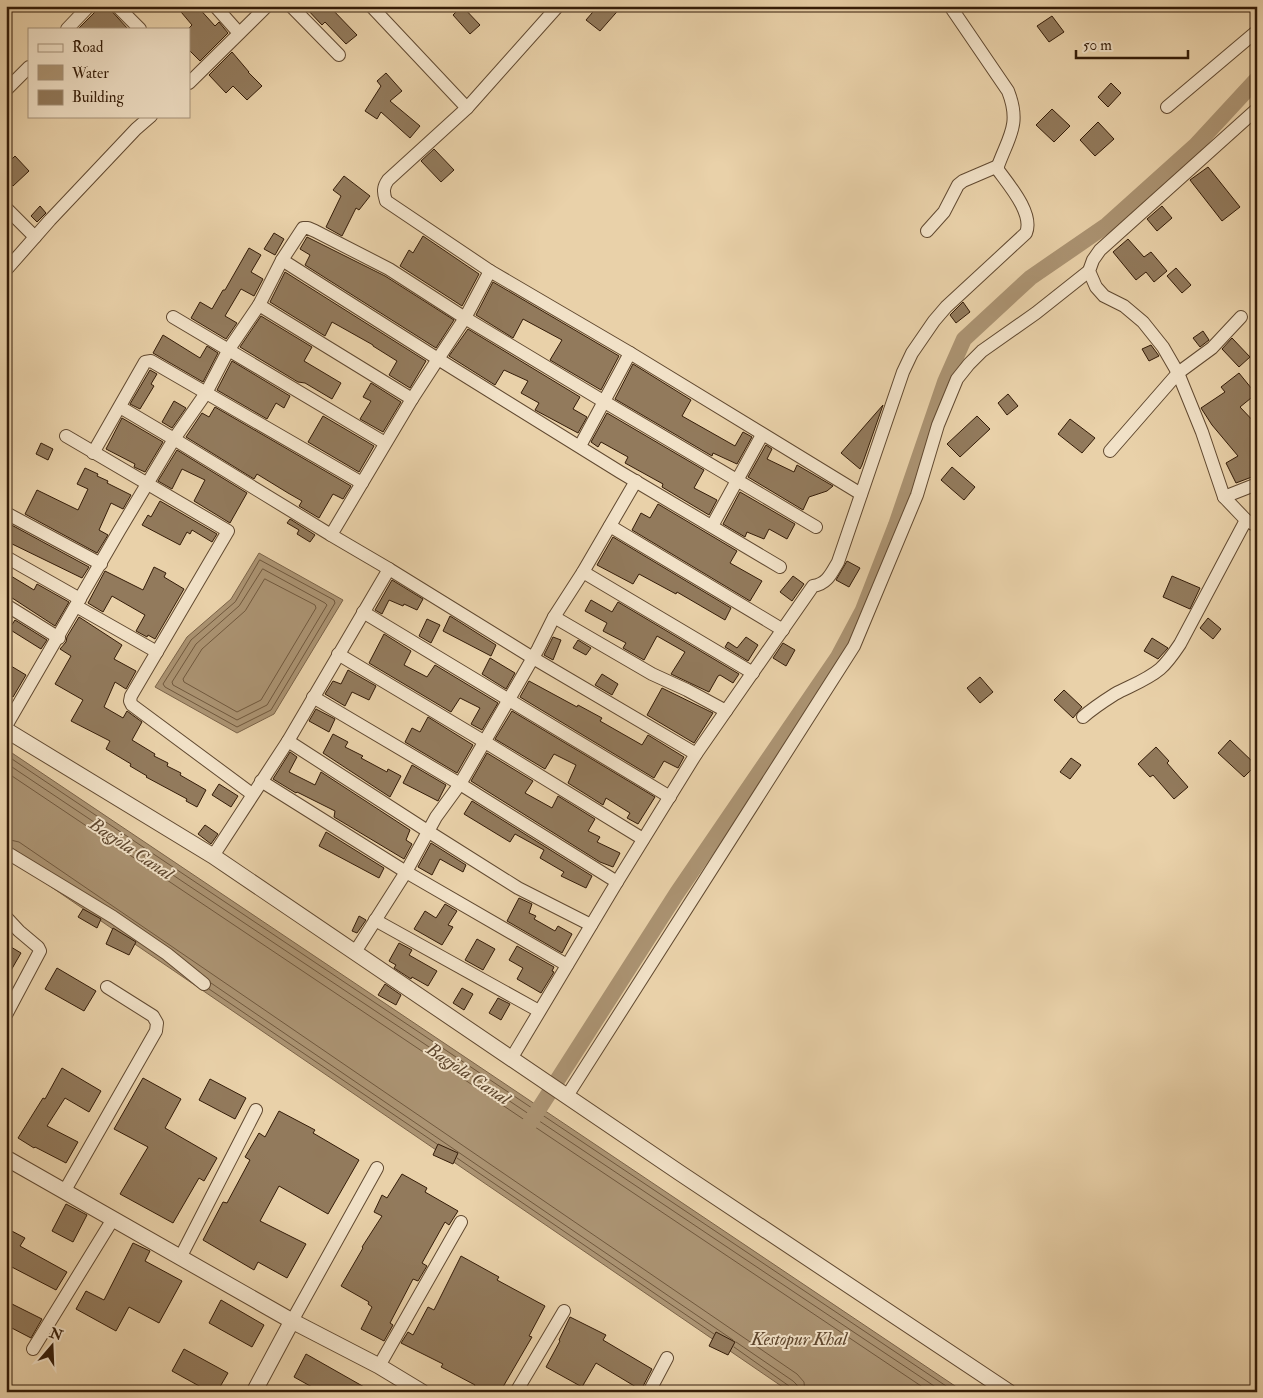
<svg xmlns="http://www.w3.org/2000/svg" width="1263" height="1398" viewBox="0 0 1263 1398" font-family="'IM FELL Double Pica',serif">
<rect width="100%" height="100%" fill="#e9d1a9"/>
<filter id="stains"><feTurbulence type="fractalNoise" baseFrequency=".004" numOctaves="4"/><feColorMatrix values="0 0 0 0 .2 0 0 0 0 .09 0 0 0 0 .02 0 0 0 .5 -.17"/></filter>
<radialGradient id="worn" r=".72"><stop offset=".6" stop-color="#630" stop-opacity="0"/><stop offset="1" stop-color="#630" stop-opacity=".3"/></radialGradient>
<!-- water -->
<g fill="#ab9372" stroke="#7b6348">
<path d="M259 553 343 600 274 714 237 733 155 687 187 637 231 599Z"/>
<path d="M6 749 964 1392H790L6 856Z"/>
</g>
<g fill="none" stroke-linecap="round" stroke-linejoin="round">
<!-- shore -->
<g stroke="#70583d" stroke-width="1">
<path d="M260 560 334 600 335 603 271 710 237 727 165 687 163 684 191 640 235 602Z"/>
<path d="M263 569 325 603 327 605 267 705 237 720 173 685 172 682 196 644 239 606Z"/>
<path d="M265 579 315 605 316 608 261 700 237 712 184 682 183 679 202 649 245 611Z"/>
<path d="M6 755 955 1392"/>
<path d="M6 763 943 1392"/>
<path d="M6 772 930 1392"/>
<path d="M6 839 19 842 797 1374 804 1382 805 1392"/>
<path d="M211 983 733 1340"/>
<path d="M209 989 437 1144"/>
<path d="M457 1158 714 1334"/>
<path d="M736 1342 793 1381 797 1385 798 1392"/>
<path d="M734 1347 789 1386 792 1392"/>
</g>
<!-- canal -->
<path stroke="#ab9372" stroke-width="16" d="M528 1126 677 893 838 657 863 610 896 525 945 382 964 339 1030 278 1107 225 1196 145 1257 79"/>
</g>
<!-- building -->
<g fill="#927a5c" stroke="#341c08">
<path d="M97 6H107L128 29H78L95 12Z"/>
<path d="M176 6H197L215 26 219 22 228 33 200 61 189 50V28L192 25Z"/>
<path d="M304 6H329L357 35 346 44 325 22 322 25Z"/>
<path d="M462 6 480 25 470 34 453 15Z"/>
<path d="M598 6H622L600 31 586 20Z"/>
<path d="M1052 16 1064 32 1049 42 1037 26Z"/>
<path d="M232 52 249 72H248L262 86 247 100 233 86 226 93 209 75Z"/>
<path d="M386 73 402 91 390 101 420 126 410 138 381 112 377 119 365 111 381 86 377 81Z"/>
<path d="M1111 83 1121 93 1108 107 1098 97Z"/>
<path d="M1052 109 1070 126 1054 142 1036 125Z"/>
<path d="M1098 122 1114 139 1095 156 1080 140Z"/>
<path d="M434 149 454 170 441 182 421 161Z"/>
<path d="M15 156 29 171 13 186 6 179V165Z"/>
<path d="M1208 167 1240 207 1222 221 1190 180Z"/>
<path d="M344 176 370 196 359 210 356 208 342 236 326 227 341 196 333 190Z"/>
<path d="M40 206 46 213 37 222 31 216Z"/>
<path d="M1162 206 1172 218 1157 231 1147 219Z"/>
<path d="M274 233 284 239 275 255 264 249Z"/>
<path d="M423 236 479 274 462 306 400 266 409 250 413 253Z"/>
<path d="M307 237 385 276 454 320 436 348 305 265 310 255 300 249Z"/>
<path d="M1128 239 1144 257 1151 252 1167 271 1154 282 1146 272 1136 280 1113 252Z"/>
<path d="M249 248 261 255 251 272 263 279 254 296 241 289 225 316 237 323 226 339 191 318 200 302 212 309 223 290H225Z"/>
<path d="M1176 268 1191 285 1182 293 1167 276Z"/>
<path d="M285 272 426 361 410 388 389 375 397 361 373 346V345L332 322 325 336 270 302Z"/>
<path d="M493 282 619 356 601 390 550 360 562 340 523 319 513 338 476 315Z"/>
<path d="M963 302 970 312 956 323 950 315Z"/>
<path d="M261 316 312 347 304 361 341 383 332 399 305 383 298 382 240 347Z"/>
<path d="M468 329 580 397 573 409 587 417 578 433 535 410 539 403 521 393 528 381 504 370 495 385 449 356Z"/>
<path d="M1203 331 1209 340 1200 347 1193 338Z"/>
<path d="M163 335 200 358 207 346 218 353 203 382 153 353Z"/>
<path d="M1232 338 1250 357 1239 367 1222 349Z"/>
<path d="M1151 345 1159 356 1149 361 1142 349Z"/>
<path d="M232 361 290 396 284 408 276 403 267 419 217 390Z"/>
<path d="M633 364 691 400 682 416 735 446 743 432 752 437 737 464 713 453 712 456 615 399Z"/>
<path d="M150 370 157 374 151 384 154 386 140 409 130 404Z"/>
<path d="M1239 373 1256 394 1240 407 1257 425V475L1236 483 1226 463 1238 456 1212 425 1201 408 1225 392 1221 387Z"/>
<path d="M371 383 401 402 383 432 360 419 371 401 363 397Z"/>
<path d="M1008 394 1018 406 1007 415 998 403Z"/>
<path d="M174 401 186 408 172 428 162 422Z"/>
<path d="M883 405 862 465 860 469 841 453Z"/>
<path d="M215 407 351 486 343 499 333 494 319 518 299 506 302 501 288 493 257 474 254 479 186 437 202 413 209 417Z"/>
<path d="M607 413 704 470 694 488 717 500 709 515 662 487 663 484 625 463 628 457 601 442 598 447 591 442Z"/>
<path d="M323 416 374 446 359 472 308 442Z"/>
<path d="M977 416 990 429 960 457 947 444Z"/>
<path d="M122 418 163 442 145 472 134 467 135 464 106 449Z"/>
<path d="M1070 419 1095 438 1082 453 1058 434Z"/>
<path d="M41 443 53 449 48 460 36 454Z"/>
<path d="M766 445 772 449 767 459 794 472 797 465 833 486 827 491 809 497 803 510 748 477Z"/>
<path d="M177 450 247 493 230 523 194 501 205 480 182 469 172 489 158 481Z"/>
<path d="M952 467 975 487 964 500 941 480Z"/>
<path d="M85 468 98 474 97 476 108 481 107 483 131 495 123 509 111 503 99 530 108 535 97 553 25 514 37 490 78 510 88 489 77 484Z"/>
<path d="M740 492 795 524 787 539 769 529 764 539 747 532 745 537 723 524Z"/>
<path d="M160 501 217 534 212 542 192 530 190 534 187 532 180 545 142 525 148 515 151 517Z"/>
<path d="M658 504 737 551 730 563 762 581 750 601 632 530 641 513 650 518Z"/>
<path d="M290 519 315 535 310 542 297 534 299 530 287 523Z"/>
<path d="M6 522 89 567 82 578 6 541Z"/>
<path d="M613 537 731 608 725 620 677 592 676 594 639 574 633 584 597 565Z"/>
<path d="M847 561 860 568 849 587 836 580Z"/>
<path d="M154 567 166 573 164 577 184 589 155 639 148 635 147 637 136 631 145 615 112 596 103 612 88 603 105 571 143 590Z"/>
<path d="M6 573 34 590 37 584 69 602 55 626 6 594Z"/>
<path d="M793 576 804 584 792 601 780 592Z"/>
<path d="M1172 576 1200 588 1190 609 1163 597Z"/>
<path d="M392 580 423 599 417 610 404 604 403 606 389 600 382 614 375 610Z"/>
<path d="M591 600 612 612 618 602 739 674 733 683 720 675 718 676 709 692 671 674 685 652 657 636 644 660 623 648 626 643 603 631 607 623 585 611Z"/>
<path d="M450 616 496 645 491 656 443 631Z"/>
<path d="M79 617 122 645 114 659 136 671 126 689 115 682 104 707 123 718 127 711 142 722 132 740 155 754 154 756 168 763 167 766 181 773 180 775 206 790 197 807 186 801 187 799 146 777 147 776 130 766 131 764 106 749 110 741 71 721 83 700 55 684 71 656 60 649 66 642 67 637Z"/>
<path d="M1208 618 1221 629 1213 639 1200 628Z"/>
<path d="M427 619 440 625 431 643 419 636Z"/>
<path d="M15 620 47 640 41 649 9 629Z"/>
<path d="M384 634 411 651 404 665 427 677 435 665 498 703 482 730 471 724 480 708 460 698 451 712 369 663Z"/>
<path d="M553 637 561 640 553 660 544 655Z"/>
<path d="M746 637 758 645 748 661 725 647 728 642 737 648Z"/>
<path d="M1152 638 1168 648 1158 659 1144 651Z"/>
<path d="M578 640 591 648 586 655 573 648Z"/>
<path d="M783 643 795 650 786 666 773 658Z"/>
<path d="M490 658 515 673 506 689 482 674Z"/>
<path d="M6 663 26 675 13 697 6 693Z"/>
<path d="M348 670 376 686 369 700 352 692 345 706 325 694 333 681 341 684Z"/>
<path d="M602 674 618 684 612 695 595 685Z"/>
<path d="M980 677 993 692 980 703 967 688Z"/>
<path d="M529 681 577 707 578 705 602 718 600 721 642 745 648 735 684 757 678 768 664 761 654 778 520 697Z"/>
<path d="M662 688 713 713 694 743 647 715Z"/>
<path d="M1064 690 1082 707 1073 718 1054 700Z"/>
<path d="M316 709 335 719 329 732 309 721Z"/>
<path d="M512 711 655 797 638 824 627 818 630 813 606 798 603 805 568 783 576 765 554 754 545 769 495 739Z"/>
<path d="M428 717 473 745 457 773 405 742 412 728 420 732Z"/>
<path d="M333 734 348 742 345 747 363 756 361 758 387 772 388 769 401 776 390 797 323 753Z"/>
<path d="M1230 740 1256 765 1244 777 1218 753Z"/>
<path d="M1156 747 1169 761 1167 763 1188 787 1174 799 1153 775 1150 777 1138 764Z"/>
<path d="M290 752 297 757 289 772 315 785 321 772 410 830 406 840 412 844 404 859 334 817 335 811 297 792 296 793 273 779Z"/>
<path d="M487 753 533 781 525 793 552 808 558 796 595 819 588 831 600 837 597 842 620 853 613 867 600 862 471 781Z"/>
<path d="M1071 758 1081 765 1070 779 1060 772Z"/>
<path d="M412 765 446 785 438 801 403 783Z"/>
<path d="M219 784 238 796 231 807 212 795Z"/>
<path d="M472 801 592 876 586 888 561 876 564 872 540 858 544 850 515 834 510 842 464 814Z"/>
<path d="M205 825 218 834 211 844 198 834Z"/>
<path d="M326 832 384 868 379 878 319 846Z"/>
<path d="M431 843 466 865 463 872 440 859 432 875 418 867Z"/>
<path d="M519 898 532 904 529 913 536 916 534 919 555 931 558 926 572 934 562 953 507 921Z"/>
<path d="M445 904 457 911 448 925 453 927 442 945 414 929 425 911 436 918Z"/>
<path d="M83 909 101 919 97 928 78 917Z"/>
<path d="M359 916 366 920 357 933 352 931Z"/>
<path d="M113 928 136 942 129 955 106 944Z"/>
<path d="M477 939 495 949 483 970 465 960Z"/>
<path d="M399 943 412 950 409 955 437 971 428 986 412 977 411 979 394 968 396 965 389 961Z"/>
<path d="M6 944 21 953 6 979Z"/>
<path d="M517 946 554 967 552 971 554 972 541 993 517 979 523 968 509 960Z"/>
<path d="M57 968 96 991 84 1011 45 989Z"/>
<path d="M385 984 401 995 396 1005 378 995Z"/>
<path d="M462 988 473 994 464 1010 453 1003Z"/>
<path d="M498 998 510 1004 501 1020 489 1013Z"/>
<path d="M62 1068 101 1091 89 1112 65 1098 47 1126 78 1142 66 1163 35 1147 34 1148 18 1138 43 1098 45 1099Z"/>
<path d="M143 1078 181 1099 165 1128 217 1158 204 1181 199 1178 173 1223 120 1194 148 1147 114 1129Z"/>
<path d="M210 1079 246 1098 235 1119 199 1100Z"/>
<path d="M279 1111 315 1130 313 1133 359 1160 328 1214 279 1186 260 1221 306 1244 287 1278 258 1262 254 1270 203 1240 223 1202 227 1203 250 1160 245 1157 259 1133 265 1137Z"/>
<path d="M438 1144 458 1153 453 1164 433 1155Z"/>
<path d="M402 1174 427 1188 425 1192 458 1211 449 1225 445 1222 422 1263 427 1266 418 1281 413 1279 390 1323 393 1325 384 1341 361 1329 372 1307 368 1304 369 1302 341 1286 363 1248 362 1247 382 1216 374 1212 382 1195 387 1198Z"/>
<path d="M66 1204 87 1215 73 1242 52 1231Z"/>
<path d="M6 1228 25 1238 20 1246 67 1272 56 1290 6 1264Z"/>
<path d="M133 1243 150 1251 145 1261 182 1281 159 1323 129 1307 116 1331 76 1309 86 1291 104 1300Z"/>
<path d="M461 1256 499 1277 497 1280 545 1306 529 1336 532 1337 500 1392H483L474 1387 475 1385 441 1367 443 1364 401 1343 408 1332 413 1335 428 1307 434 1310Z"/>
<path d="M221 1300 264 1325 252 1347 209 1323Z"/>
<path d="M6 1301 42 1319 31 1338 6 1325Z"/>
<path d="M570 1317 606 1335 603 1340 652 1369 641 1390 596 1363 582 1387 546 1367 560 1341 559 1340Z"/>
<path d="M716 1332 735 1342 728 1355 709 1346Z"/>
<path d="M184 1349 228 1373 217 1392H210L172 1371Z"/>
<path d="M306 1354 373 1392H321L294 1377Z"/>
</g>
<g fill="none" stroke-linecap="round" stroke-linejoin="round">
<!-- minor casing -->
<g stroke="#614930" stroke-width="14">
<g id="minor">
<path d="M117 6 140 29"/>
<path d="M215 6 239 33"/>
<path d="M291 6 339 55"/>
<path d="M371 6 467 108"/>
<path d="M558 6 467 108 388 180C383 187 383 192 386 201L490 271 630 353 861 494"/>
<path d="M67 29 89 6"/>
<path d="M189 83 267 6"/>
<path d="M6 90 29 67"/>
<path d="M1167 107 1257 31"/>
<path d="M1257 109 1100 250 1093 260 1089 271 1096 287 1104 296 1124 306 1143 322 1163 347 1178 373 1202 432 1224 497 1246 520 1257 526"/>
<path d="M6 208 35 237"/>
<path d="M927 231 944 212 958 185 963 181 998 166"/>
<path d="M282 260 438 359 465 318 490 271"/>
<path d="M6 270 50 220 136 129 151 116"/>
<path d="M259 305 412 399"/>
<path d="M173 317 385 443"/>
<path d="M120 407 174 439 331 535"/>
<path d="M66 436 228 531 131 696 130 701 132 705 252 794"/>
<path d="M580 446 630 353"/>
<path d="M1110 451 1178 373 1212 348 1241 317"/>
<path d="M93 453 145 362 151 361 362 483"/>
<path d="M1224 497 1257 484"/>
<path d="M6 513 101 564"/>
<path d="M610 526 783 630"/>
<path d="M712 526 762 435"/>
<path d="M6 557 80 599"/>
<path d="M389 569 533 658 696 754"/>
<path d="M583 572 753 673"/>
<path d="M6 605 59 638"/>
<path d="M76 606 157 652"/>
<path d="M363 612 670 797"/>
<path d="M554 617 652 674 687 690 726 711"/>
<path d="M338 654 485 742 643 839"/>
<path d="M313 697 460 784 617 882"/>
<path d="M1083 717C1093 708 1104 701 1115 694 1130 686 1147 680 1160 669 1168 662 1174 653 1180 644L1246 520"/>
<path d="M6 726 119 531 174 439 206 393 229 349 259 305 282 260 303 228H308L315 231 389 269 465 318 603 401 816 527"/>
<path d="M288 741 429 832 518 888 591 925"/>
<path d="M261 781 406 872 567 965"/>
<path d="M6 852 113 917 167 954 204 984"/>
<path d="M213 856 288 741 389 569 331 535 412 399 438 359 620 472 780 567"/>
<path d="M6 917 19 931 38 947 40 951 6 1015"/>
<path d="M375 920 539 1011"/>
<path d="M355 952 406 872 436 817 460 784 538 649 554 617 583 572 636 481"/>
<path d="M511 1059 617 882 696 754 813 586C827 584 831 574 838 562L903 372 912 353 934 321 946 307 1026 233C1034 214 1009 185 998 170V166C1009 136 1021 124 1008 91L950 6"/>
<path d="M567 1096 854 646 917 495 938 425 957 379 969 364 982 351 1036 313 1089 271"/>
<path d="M64 1192 156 1031 157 1023 153 1016 107 987"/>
<path d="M180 1258 256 1110"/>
<path d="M292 1321 377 1168"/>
<path d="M33 1349 113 1219"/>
<path d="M379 1366 461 1222"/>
<path d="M516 1392 564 1311"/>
<path d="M649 1392 667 1358"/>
</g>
</g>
<!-- tertiary casing -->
<g stroke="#614930" stroke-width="17">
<g id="tertiary">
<path d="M6 730 213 856 680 1173 1009 1392"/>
<path d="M6 1158 292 1321 379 1366 422 1392"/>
<path d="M254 1392 292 1321"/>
</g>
</g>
<!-- minor -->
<use href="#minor" stroke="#f1e1c7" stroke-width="12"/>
<!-- tertiary -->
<use href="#tertiary" stroke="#f1e1c7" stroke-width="15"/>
</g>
<g text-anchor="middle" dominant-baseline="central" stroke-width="4" stroke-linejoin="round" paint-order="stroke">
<!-- water labels -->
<g font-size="18" font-style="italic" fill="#5e462d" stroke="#f1e1c7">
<text transform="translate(131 849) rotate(34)">Bagjola Canal</text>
<text transform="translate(468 1074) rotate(34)">Bagjola Canal</text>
<text x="799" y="1339">Kestopur Khal</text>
</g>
</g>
<!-- margin -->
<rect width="1263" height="1398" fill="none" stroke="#e9d1a9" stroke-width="25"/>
<rect x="8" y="8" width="1248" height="1383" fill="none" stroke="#341c08" stroke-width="2.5"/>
<rect x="12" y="12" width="1238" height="1373" fill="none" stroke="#341c08"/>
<!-- legend -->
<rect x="28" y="28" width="162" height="90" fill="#f1e1c7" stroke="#a5927b"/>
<rect x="38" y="44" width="25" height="8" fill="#f1e1c7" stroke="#a5927b"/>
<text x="72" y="52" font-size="15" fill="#341c08">Road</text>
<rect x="38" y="65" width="25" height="15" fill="#ab9372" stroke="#a5927b"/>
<text x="72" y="78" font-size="15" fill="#341c08">Water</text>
<rect x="38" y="90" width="25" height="15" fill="#927a5c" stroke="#a5927b"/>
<text x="72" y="102" font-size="15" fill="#341c08">Building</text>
<!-- north arrow -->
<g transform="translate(52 1346) rotate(19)" stroke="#f1e1c7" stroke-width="4" paint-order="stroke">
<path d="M0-4L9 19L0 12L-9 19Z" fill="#341c08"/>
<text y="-8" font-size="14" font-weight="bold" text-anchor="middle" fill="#341c08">N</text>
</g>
<!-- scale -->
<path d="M1076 50v8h112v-8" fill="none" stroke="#341c08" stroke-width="2.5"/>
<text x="1083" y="50" font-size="15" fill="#341c08" stroke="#f1e1c7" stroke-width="4" paint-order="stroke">50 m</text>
<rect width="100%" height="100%" filter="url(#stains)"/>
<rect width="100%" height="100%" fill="url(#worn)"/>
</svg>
